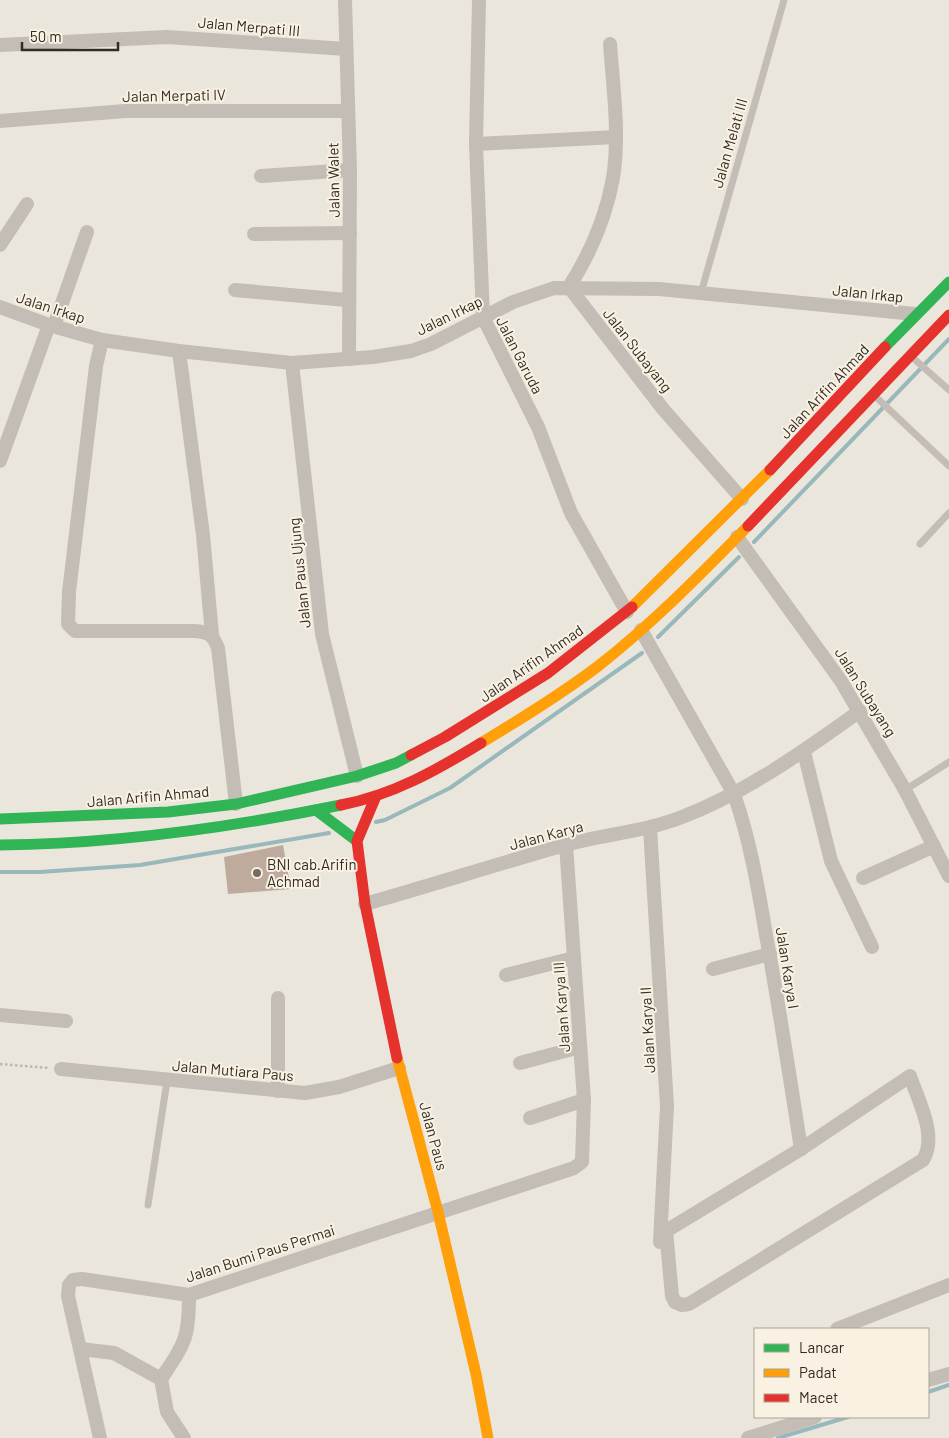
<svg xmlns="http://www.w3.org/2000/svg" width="949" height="1438" viewBox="0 0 949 1438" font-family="Barlow,sans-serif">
<rect width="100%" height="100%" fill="#ebe6dc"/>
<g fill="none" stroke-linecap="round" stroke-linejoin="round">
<!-- stream -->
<g stroke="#98b8bc" stroke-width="4">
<path d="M754 542 949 339"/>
<path d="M658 637 739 557"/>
<path d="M376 822 385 820 450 788 642 653"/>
<path d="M0 872H40L140 865 329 833"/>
<path d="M928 1392 949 1385"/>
<path d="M778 1438 848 1417"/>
</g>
</g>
<!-- building -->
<path fill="#beab9e" d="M283 845 291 889 228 894 224 857Z"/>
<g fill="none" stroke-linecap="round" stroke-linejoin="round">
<!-- path -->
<path stroke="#bcb6ae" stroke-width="2.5" stroke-dasharray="2.5 2.5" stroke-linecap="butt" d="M0 1064 49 1068"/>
<!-- lane -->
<g stroke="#c3bdb5" stroke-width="7">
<path d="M701 293 784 0"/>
<path d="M913 358 949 390"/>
<path d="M876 397 949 466"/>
<path d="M920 544 949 513"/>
<path d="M905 790 949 762"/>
<path d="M148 1205 167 1081"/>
</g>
<!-- street -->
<g stroke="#c3bdb5" stroke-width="14">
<path d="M345 0 350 170 349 359"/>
<path d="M479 0 476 144 483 317 538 427 571 513 627 612"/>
<path d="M610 44C613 87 620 134 613 178 606 217 590 254 569 287L663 409 742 499"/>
<path d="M0 45 167 37 346 49"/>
<path d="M0 121 125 111H348"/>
<path d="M476 144 616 137"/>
<path d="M261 176 350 170"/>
<path d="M254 234 350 233"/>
<path d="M0 245 27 204"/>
<path d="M235 290 347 300"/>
<path d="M0 307 49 325 102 340 179 351 292 363 373 357 411 351 431 344 513 302 554 288 659 289 915 314"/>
<path d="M54 326 87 232"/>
<path d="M102 340 96 366 69 592 68 624 75 631H195C209 632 213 635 218 648L236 804"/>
<path d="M179 351 203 535 212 635"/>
<path d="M292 363 322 634 357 776"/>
<path d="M0 461 49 325"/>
<path d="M737 537 841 681 905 790 949 876"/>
<path d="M641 630 734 794C750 840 758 887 766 935 779 1006 790 1078 801 1149"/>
<path d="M804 752 831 861 872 947"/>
<path d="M650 828 667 1106 660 1242"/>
<path d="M863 878 934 846"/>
<path d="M365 904C432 885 498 864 565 845 604 834 644 832 682 817 747 792 804 751 860 711"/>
<path d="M713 969 770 954"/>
<path d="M506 975 574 958"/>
<path d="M0 1015 66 1021"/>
<path d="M520 1063 580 1047"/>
<path d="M61 1069 305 1093 339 1087 399 1068"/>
<path d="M910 1076C918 1100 938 1136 923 1160L689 1304 682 1305 675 1302 672 1296 666 1231 801 1149Z"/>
<path d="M278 1091V998"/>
<path d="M530 1118 584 1100"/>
<path d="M837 1329 949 1285"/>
<path d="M81 1349 114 1353 161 1379 167 1412 184 1438"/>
<path d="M161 1379C185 1343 189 1339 189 1295"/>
<path d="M928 1380 949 1374"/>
<path d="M100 1438 68 1296 69 1285 73 1280 82 1279 189 1295 574 1168 582 1162 584 1100 566 845"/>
<path d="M748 1438 815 1417"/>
</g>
<!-- fast -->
<g stroke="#30b455" stroke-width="11">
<path d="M885 347 949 282"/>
<path d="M316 810 357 841"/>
<path d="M0 819 168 812 236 804 357 776 396 763 411 755"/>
<path d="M0 845C116 844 228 828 341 805"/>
</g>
<!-- slow -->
<g stroke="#ff9f0a" stroke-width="11">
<path d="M632 607 770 470"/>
<path d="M481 743C521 719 560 695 597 667 651 625 700 575 748 526"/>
<path d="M397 1058 438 1212 476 1374 488 1438"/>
</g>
<!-- jam -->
<g stroke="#e5322d" stroke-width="11">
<path d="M770 470 885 347"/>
<path d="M748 526 949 315"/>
<path d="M411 755 445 737 548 673 632 607"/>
<path d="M376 796 357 841 365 904 397 1058"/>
<path d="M341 805C393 795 437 770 481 743"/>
</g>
</g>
<!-- markers -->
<circle fill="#736c65" stroke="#f9f1e2" stroke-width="2" cx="257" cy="873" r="5"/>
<g text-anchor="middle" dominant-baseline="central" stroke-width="4" stroke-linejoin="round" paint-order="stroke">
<!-- street labels -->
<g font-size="15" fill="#332b25" stroke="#f9f1e2">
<text transform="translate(249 26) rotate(5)">Jalan Merpati III</text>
<text transform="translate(174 95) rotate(-1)">Jalan Merpati IV</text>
<text transform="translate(729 143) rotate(-74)">Jalan Melati III</text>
<text transform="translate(333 180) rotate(-91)">Jalan Walet</text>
<text transform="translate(868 293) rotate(6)">Jalan Irkap</text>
<text transform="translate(51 307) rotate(18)">Jalan Irkap</text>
<text transform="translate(449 315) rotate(-26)">Jalan Irkap</text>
<text transform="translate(638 350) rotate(52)">Jalan Subayang</text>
<text transform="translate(520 355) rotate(63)">Jalan Garuda</text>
<text transform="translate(824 391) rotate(-47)">Jalan Arifin Ahmad</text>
<text transform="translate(299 573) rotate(-96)">Jalan Paus Ujung</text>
<text transform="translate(531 663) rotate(-35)">Jalan Arifin Ahmad</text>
<text transform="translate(866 692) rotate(58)">Jalan Subayang</text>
<text transform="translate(148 796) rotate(-5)">Jalan Arifin Ahmad</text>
<text transform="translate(546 835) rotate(-15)">Jalan Karya</text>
<text transform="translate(788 968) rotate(81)">Jalan Karya I</text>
<text transform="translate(561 1007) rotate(-94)">Jalan Karya III</text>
<text transform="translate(647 1030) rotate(-93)">Jalan Karya II</text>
<text transform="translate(233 1070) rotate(5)">Jalan Mutiara Paus</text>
<text transform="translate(434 1136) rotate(75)">Jalan Paus</text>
<text transform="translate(260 1253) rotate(-18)">Jalan Bumi Paus Permai</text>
</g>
<!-- poi labels -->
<g font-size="15" fill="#332b25" stroke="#f9f1e2" text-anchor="start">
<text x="267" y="864">BNI cab.Arifin<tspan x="267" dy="17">Achmad</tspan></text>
</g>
</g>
<!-- legend -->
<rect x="754" y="1328" width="175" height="90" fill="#f9f1e2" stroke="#aaa296"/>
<rect x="764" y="1344" width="25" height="8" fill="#30b455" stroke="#aaa296"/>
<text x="799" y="1353" font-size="15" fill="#332b25">Lancar</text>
<rect x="764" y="1369" width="25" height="8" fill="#ff9f0a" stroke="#aaa296"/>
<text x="799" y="1378" font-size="15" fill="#332b25">Padat</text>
<rect x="764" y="1394" width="25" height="8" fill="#e5322d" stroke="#aaa296"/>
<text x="799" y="1403" font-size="15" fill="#332b25">Macet</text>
<!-- scale -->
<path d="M22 42v8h96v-8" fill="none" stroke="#332b25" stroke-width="2.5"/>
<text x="30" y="42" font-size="15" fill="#332b25" stroke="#f9f1e2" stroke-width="4" paint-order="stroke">50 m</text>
</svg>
